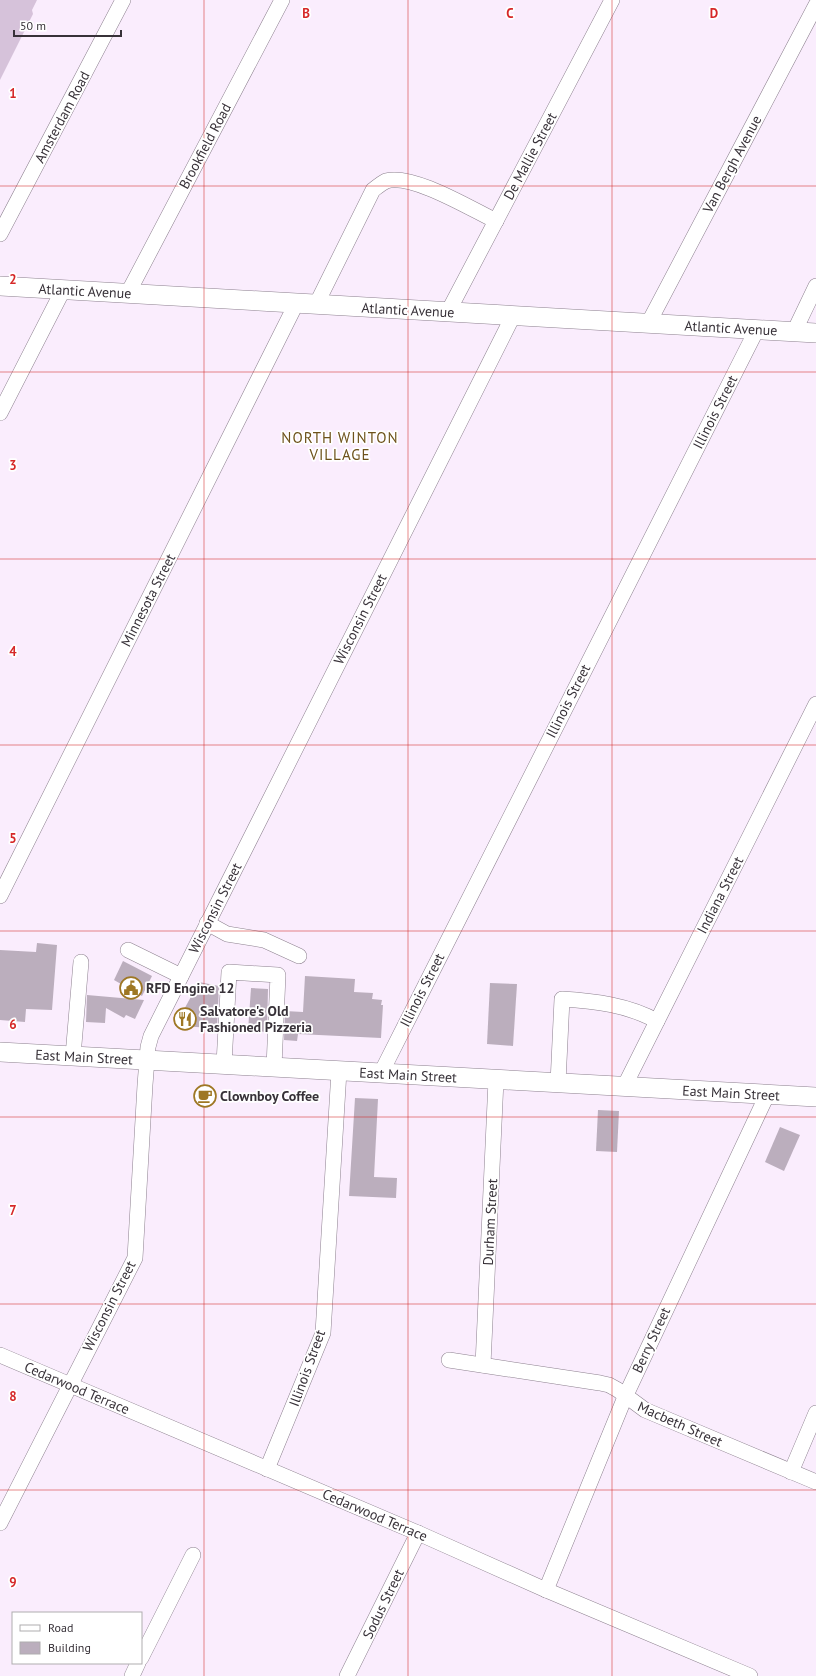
<svg xmlns="http://www.w3.org/2000/svg" width="816" height="1676" viewBox="0 0 816 1676" font-family="'PT Sans',sans-serif">
<rect width="100%" height="100%" fill="#faedfd"/>
<!-- green -->
<path fill="#d6c2da" d="M0 0H37L32 10 33 14 0 80Z"/>
<!-- building -->
<g fill="#bbaebd">
<path d="M37 943 57 945 52 1010 26 1009 25 1022 0 1020V950L36 952Z"/>
<path d="M123 961 152 976 142 996 114 980Z"/>
<path d="M305 976 355 979 354 992 373 993 372 999 382 1000 381 1005H383L381 1038 298 1034 297 1041 284 1040 285 1011 303 1012Z"/>
<path d="M199 982 219 986 217 1028 175 1026Z"/>
<path d="M490 983 517 984 513 1046 487 1044Z"/>
<path d="M251 988 268 989 267 1032 248 1031Z"/>
<path d="M87 995 144 1000 135 1019 126 1015 124 1018 106 1008 105 1023 86 1022Z"/>
<path d="M355 1098 378 1099 374 1177 397 1178 396 1198 349 1196Z"/>
<path d="M598 1110 619 1111 617 1152 596 1151Z"/>
<path d="M780 1127 800 1135 784 1171 765 1162Z"/>
</g>
<g fill="none" stroke-linecap="round" stroke-linejoin="round">
<!-- minor casing -->
<g stroke="#8d818f" stroke-width="16">
<g id="minor">
<path d="M0 234 123 0"/>
<path d="M128 293 282 0"/>
<path d="M316 305 373 190C377 187 382 183 386 181 412 173 471 209 496 221"/>
<path d="M448 312 612 0"/>
<path d="M648 324 816 5"/>
<path d="M794 332 816 286"/>
<path d="M0 413 63 290"/>
<path d="M0 896 296 304"/>
<path d="M207 923 227 934 264 940 299 956"/>
<path d="M128 950 181 976"/>
<path d="M73 1056 81 962"/>
<path d="M224 1064 229 972 278 975 274 1067"/>
<path d="M381 1073 757 329"/>
<path d="M558 1083 562 999C595 1001 628 1005 657 1021"/>
<path d="M624 1087 816 704"/>
<path d="M0 1355 418 1533 546 1590 750 1676"/>
<path d="M449 1360 600 1383 609 1385 618 1390 645 1410 816 1482"/>
<path d="M483 1365 496 1080"/>
<path d="M267 1469 323 1333 339 1071"/>
<path d="M791 1472 816 1413"/>
<path d="M0 1523 135 1258 145 1085 148 1047 151 1036 513 316"/>
<path d="M546 1590 625 1397 767 1095"/>
<path d="M141 1658 193 1555"/>
<path d="M132 1676 138 1663"/>
<path d="M347 1676 418 1533"/>
</g>
</g>
<!-- major casing -->
<g stroke="#8d818f" stroke-width="20">
<g id="major">
<path d="M0 286 816 333"/>
<path d="M0 1052 816 1097"/>
</g>
</g>
<!-- minor -->
<use href="#minor" stroke="#fff" stroke-width="15"/>
<!-- major -->
<use href="#major" stroke="#fff" stroke-width="19"/>
</g>
<!-- grid -->
<path fill="none" stroke="#d62828" stroke-width="1" stroke-opacity="0.55" d="M204 0V1676M408 0V1676M612 0V1676M0 186H816M0 372H816M0 559H816M0 745H816M0 931H816M0 1117H816M0 1304H816M0 1490H816"/>
<!-- icons -->
<defs>
<g id="civic-ring" transform="scale(1.15)"><circle r="9.5" fill="#fff" stroke="#9e7724" stroke-width="1.5"/><path d="M-.6-6.5H3V-4.5H.6V-3L4-1V1h2V6H-6V1h2V-1L-.6-3ZM-1.2 2.5V6h2.4V2.5Z" fill="#9e7724"/></g>
<g id="restaurant-ring" transform="scale(1.15)"><circle r="9.5" fill="#fff" stroke="#9e7724" stroke-width="1.5"/><path d="M-5-6h1v4h1v-4h1v4h1v-4h1v5L-1.5 .5V6h-2V.5L-5-1ZM5-6V6H3V1.5H1.5Q1.5-4 5-6Z" fill="#9e7724"/></g>
<g id="cafe-ring" transform="scale(1.15)"><circle r="9.5" fill="#fff" stroke="#9e7724" stroke-width="1.5"/><path d="M-5.5-4.5H6V0H3Q3 3.5 0 3.5H-2.5Q-5.5 3.5-5.5 0ZM3-3.2v2h1.7v-2ZM-6 4.5H4V6H-6Z" fill="#9e7724"/></g>
</defs>
<g fill-rule="evenodd">
<use href="#civic-ring" x="131" y="988"/>
<use href="#restaurant-ring" x="185" y="1019"/>
<use href="#cafe-ring" x="205" y="1096"/>
</g>
<g text-anchor="middle" dominant-baseline="central" stroke-width="3.5" stroke-linejoin="round" paint-order="stroke">
<!-- street labels -->
<g font-size="14" fill="#373138" stroke="#fff">
<text transform="translate(62 117) rotate(-62)">Amsterdam Road</text>
<text transform="translate(205 146) rotate(-62)">Brookfield Road</text>
<text transform="translate(530 156) rotate(-62)">De Mallie Street</text>
<text transform="translate(732 164) rotate(-62)">Van Bergh Avenue</text>
<text transform="translate(85 291) rotate(3)">Atlantic Avenue</text>
<text transform="translate(408 310) rotate(3)">Atlantic Avenue</text>
<text transform="translate(731 328) rotate(3)">Atlantic Avenue</text>
<text transform="translate(715 412) rotate(-63)">Illinois Street</text>
<text transform="translate(148 600) rotate(-63)">Minnesota Street</text>
<text transform="translate(360 619) rotate(-63)">Wisconsin Street</text>
<text transform="translate(568 701) rotate(-63)">Illinois Street</text>
<text transform="translate(720 895) rotate(-63)">Indiana Street</text>
<text transform="translate(215 908) rotate(-63)">Wisconsin Street</text>
<text transform="translate(422 990) rotate(-63)">Illinois Street</text>
<text transform="translate(84 1057) rotate(3)">East Main Street</text>
<text transform="translate(408 1075) rotate(3)">East Main Street</text>
<text transform="translate(731 1093) rotate(3)">East Main Street</text>
<text transform="translate(490 1222) rotate(-87)">Durham Street</text>
<text transform="translate(109 1306) rotate(-63)">Wisconsin Street</text>
<text transform="translate(651 1340) rotate(-65)">Berry Street</text>
<text transform="translate(307 1368) rotate(-70)">Illinois Street</text>
<text transform="translate(77 1388) rotate(23)">Cedarwood Terrace</text>
<text transform="translate(680 1424) rotate(24)">Macbeth Street</text>
<text transform="translate(375 1515) rotate(23)">Cedarwood Terrace</text>
<text transform="translate(383 1604) rotate(-64)">Sodus Street</text>
</g>
<!-- poi labels -->
<g font-size="14" font-weight="bold" fill="#373138" stroke="#fff" text-anchor="start">
<text x="146" y="988">RFD Engine 12</text>
<text x="200" y="1011">Salvatore's Old<tspan x="200" dy="16">Fashioned Pizzeria</tspan></text>
<text x="220" y="1096">Clownboy Coffee</text>
</g>
<!-- neighbourhood labels -->
<g font-size="15" letter-spacing="1" fill="#6e521b" stroke="#fff">
<text x="340" y="437">NORTH WINTON<tspan x="340" dy="17">VILLAGE</tspan></text>
</g>
</g>
<g font-size="13" text-anchor="middle" font-weight="bold" fill="#d62828" stroke="#fff" stroke-width="3.5" stroke-linejoin="round" paint-order="stroke">
<text x="306" y="18">B</text>
<text x="510" y="18">C</text>
<text x="714" y="18">D</text>
<text x="13" y="98">1</text>
<text x="13" y="284">2</text>
<text x="13" y="470">3</text>
<text x="13" y="656">4</text>
<text x="13" y="843">5</text>
<text x="13" y="1029">6</text>
<text x="13" y="1215">7</text>
<text x="13" y="1401">8</text>
<text x="13" y="1587">9</text>
</g>
<!-- legend -->
<rect x="12" y="1612" width="130" height="52" fill="#ffffff" stroke="#afadaf"/>
<rect x="20" y="1625" width="20" height="6" fill="#ffffff" stroke="#afadaf"/>
<text x="48" y="1632" font-size="12" fill="#373138">Road</text>
<rect x="20" y="1642" width="20" height="12" fill="#bbaebd" stroke="#afadaf"/>
<text x="48" y="1652" font-size="12" fill="#373138">Building</text>
<!-- scale -->
<path d="M14 30v6h107v-6" fill="none" stroke="#373138" stroke-width="2"/>
<text x="20" y="30" font-size="12" fill="#373138" stroke="#ffffff" stroke-width="3" paint-order="stroke">50 m</text>
</svg>
